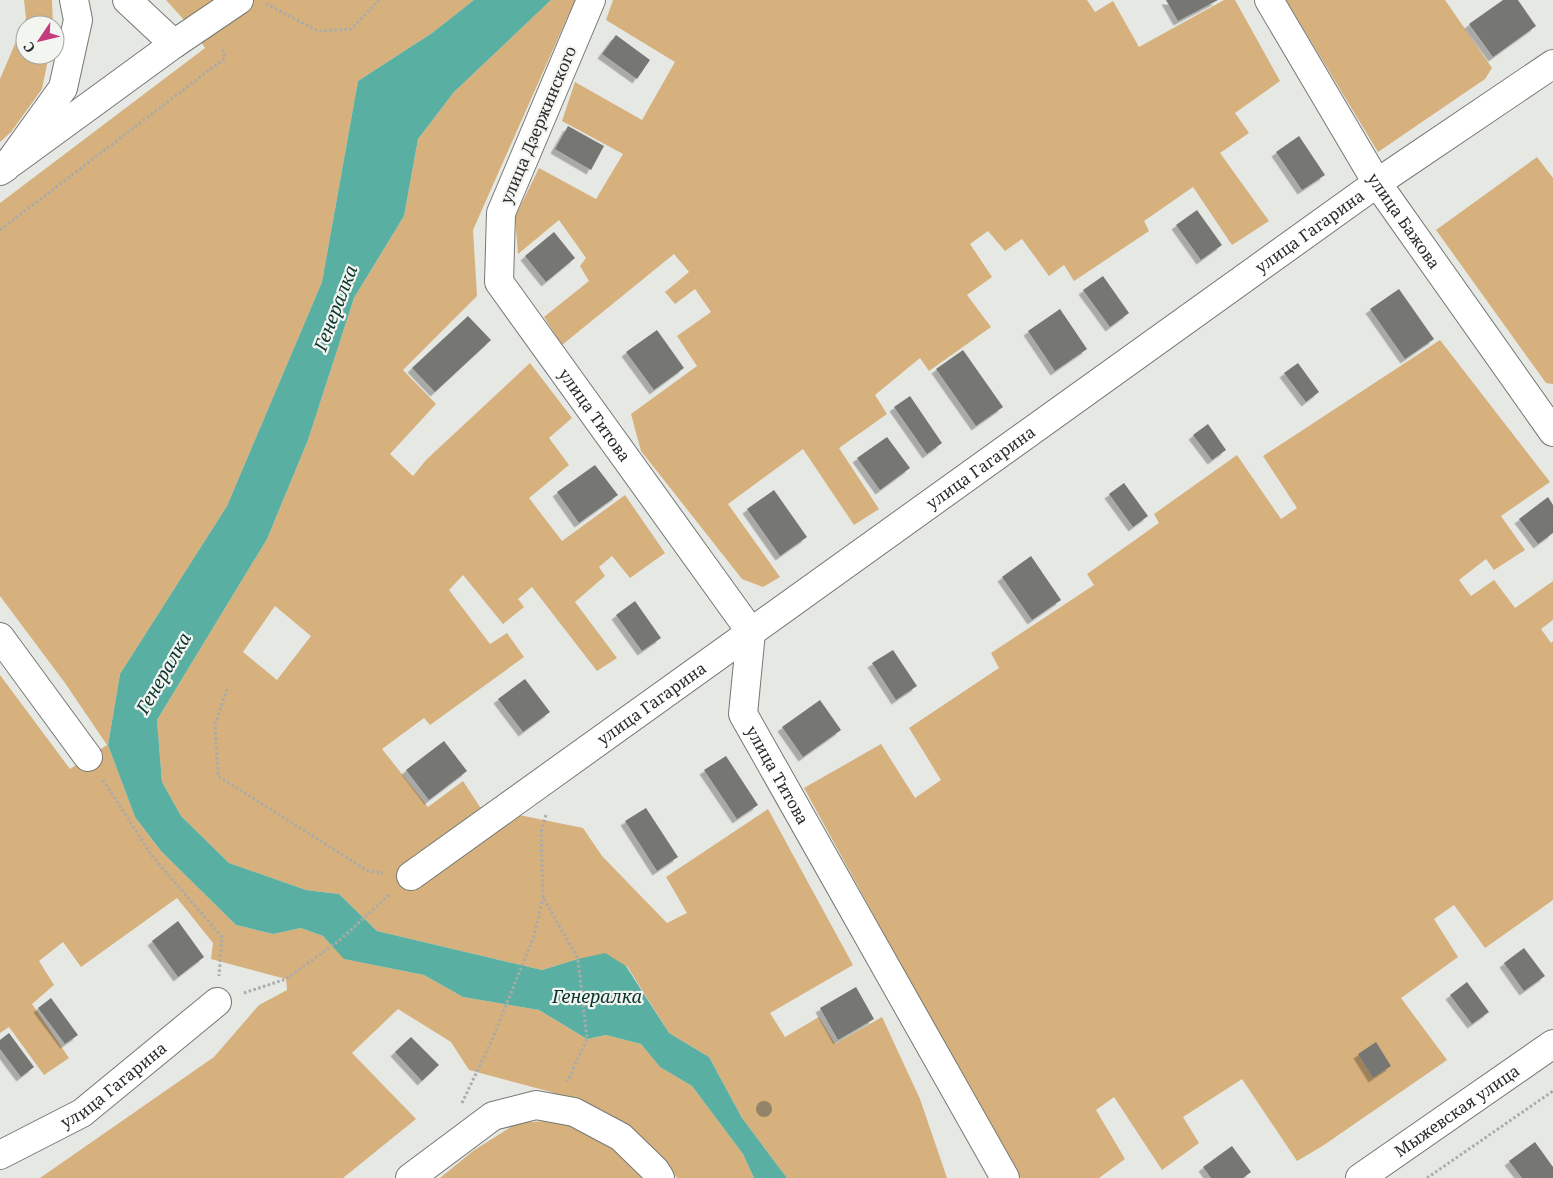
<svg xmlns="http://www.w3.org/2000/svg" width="1553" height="1178" viewBox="0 0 1553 1178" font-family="'Noto Serif',serif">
<defs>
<filter id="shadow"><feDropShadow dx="-4.5" dy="4.5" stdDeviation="0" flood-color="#0004"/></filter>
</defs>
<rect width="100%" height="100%" fill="#e6e8e4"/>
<!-- green -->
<g fill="#d7b17d" fill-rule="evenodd">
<path d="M24 0H52L53 25H25V55H49L42 89 11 132 0 142V79L26 18Z"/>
<path d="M166 0H474L432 33 358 81 322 282 227 506 120 674 108 745 135 817 161 851 236 925 273 934 301 928 323 936 345 959 424 975 463 997 539 1010 587 1039 606 1035 641 1044 660 1067 692 1086 743 1154 754 1178H677L665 1161 610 1115 551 1092 469 1070 451 1042 398 1009 352 1053 416 1119 343 1178H40L214 1057 259 1005 287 990 286 979 211 959 213 943 177 898 81 967 63 942 39 961 54 985 32 1004 69 1058 44 1075 9 1027 0 1033V675L70 769 107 745 65 683 0 596V203L205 48 194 31Z"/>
<path d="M551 0H575L473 230 477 296 403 370 436 404 390 454 413 476 426 460 530 363 572 418 549 438 569 465 529 498 562 541 625 495 665 553 630 578 612 556 599 567 605 576 575 602 617 658 597 671 532 587 518 599 524 607 503 624 463 575 449 590 490 644 507 633 524 657 430 725 424 718 382 749 428 807 463 781 480 807 583 828 602 856 667 923 687 913 666 877 768 809 853 965 770 1013 785 1037 819 1017 835 1044 882 1017 920 1099 947 1178H787L742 1118 709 1057 669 1033 627 966 578 959 542 970 377 931 339 894 306 890 229 863 181 816 162 782 157 720 267 539 308 440 354 298 404 216 418 139 454 92ZM275 606 311 636 277 680 243 652Z"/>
<path d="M613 0H1087L1095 12 1113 1 1139 47 1224 0H1235L1280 81 1235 113 1249 133 1220 153 1269 221 1232 245 1193 187 1144 221 1149 231 1074 281 1064 265 1049 276 1022 239 1005 251 988 231 970 244 992 277 967 295 991 327 929 371 920 358 875 395 887 414 839 448 879 509 854 525 803 449 728 504 780 577 763 587 742 579 641 451 631 414 697 366 677 336 711 312 695 289 675 304 665 292 689 272 674 254 562 345 544 317 589 281 580 266 586 258 559 220 518 254 515 217 539 168 596 199 623 154 562 121 575 82 642 120 675 62 606 20Z"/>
<path d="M1286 0H1445L1492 68 1485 79 1378 152Z"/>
<path d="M1537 157 1553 178V384L1546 383 1436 230Z"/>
<path d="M1440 340 1550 482 1501 516 1525 550 1494 570 1486 559 1459 580 1471 596 1494 580 1515 608 1553 581V620L1541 629 1551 643 1553 641V900L1485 948 1454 905 1434 919 1458 957 1401 998 1447 1060 1324 1145 1297 1161 1242 1079 1183 1117 1199 1143 1162 1170 1114 1097 1096 1110 1125 1159 1099 1178H1020L974 1098 804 788 881 744 915 798 941 780 909 728 999 668 991 653 1094 585 1087 574 1159 523 1154 514 1237 455 1281 519 1297 508 1263 456Z"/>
<path d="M560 1120 602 1139 642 1173 644 1178H440L473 1151 517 1123Z"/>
</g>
<!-- water -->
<path fill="#59afa2" d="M474 0H551L454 92 418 139 404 216 354 298 308 440 267 539 157 720 162 782 181 816 229 863 306 890 339 894 377 931 542 970 578 959 605 953 626 966 669 1033 709 1057 742 1118 787 1178H754L743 1154 692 1086 660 1067 641 1044 606 1035 587 1039 539 1010 463 997 424 975 344 959 323 936 301 928 273 934 236 925 161 851 135 817 108 745 120 674 227 506 322 282 358 81 432 33Z"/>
<!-- building -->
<g fill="#767672" filter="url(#shadow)">
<path d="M1166 0H1218L1178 21Z"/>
<path d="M1503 0H1518L1536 26 1493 57 1469 24Z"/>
<path d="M616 35 650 60 637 79 602 54Z"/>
<path d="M568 126 604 146 591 170 555 149Z"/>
<path d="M1299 136 1325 175 1302 190 1276 152Z"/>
<path d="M1197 210 1222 245 1201 260 1176 225Z"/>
<path d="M554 232 575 258 546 282 525 256Z"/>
<path d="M1103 276 1129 313 1110 327 1083 290Z"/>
<path d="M1399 289 1434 339 1405 359 1370 309Z"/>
<path d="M1060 309 1087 349 1055 371 1028 331Z"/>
<path d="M468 316 491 340 435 392 412 368Z"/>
<path d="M657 330 684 368 654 390 626 352Z"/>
<path d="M963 350 1003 407 976 426 936 369Z"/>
<path d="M1298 363 1319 392 1306 402 1284 373Z"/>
<path d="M910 396 942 443 927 454 894 407Z"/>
<path d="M1208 424 1226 450 1212 460 1193 435Z"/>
<path d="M887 437 910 468 880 490 857 458Z"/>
<path d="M595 465 618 495 579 523 557 492Z"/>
<path d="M1124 483 1148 516 1133 527 1109 494Z"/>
<path d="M774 490 807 537 780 556 747 509Z"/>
<path d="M1548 497 1553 505V533L1538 544 1519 519Z"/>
<path d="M1031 556 1061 600 1032 620 1002 577Z"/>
<path d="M635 601 661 638 642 651 616 615Z"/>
<path d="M893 650 917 686 896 700 872 663Z"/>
<path d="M525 679 550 712 523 732 498 699Z"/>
<path d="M820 700 841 730 803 757 782 727Z"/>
<path d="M444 741 467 771 429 800 406 770Z"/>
<path d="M726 756 758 805 737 819 704 770Z"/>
<path d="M646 808 678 857 657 871 625 821Z"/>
<path d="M178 921 204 957 178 977 152 941Z"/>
<path d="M1524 948 1545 976 1524 991 1504 963Z"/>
<path d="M1467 982 1489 1012 1472 1024 1450 995Z"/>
<path d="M856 987 874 1019 838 1040 820 1008Z"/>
<path d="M51 998 78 1035 65 1044 38 1008Z"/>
<path d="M9 1033 34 1067 21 1077 0 1049V1040Z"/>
<path d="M411 1037 439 1065 422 1081 395 1052Z"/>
<path d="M1376 1042 1391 1066 1373 1078 1358 1054Z"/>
<path d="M1535 1142 1553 1167V1178H1522L1509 1161Z"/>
<path d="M1232 1146 1251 1172 1243 1178H1211L1203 1167Z"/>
</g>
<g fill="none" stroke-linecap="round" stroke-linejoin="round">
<!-- minor casing -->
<g stroke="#767874" stroke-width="30">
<g id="minor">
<path d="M127 0 174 44"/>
<path id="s1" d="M591 0 501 213 499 282 751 632 743 714 1005 1178"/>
<path id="s2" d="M1269 0 1377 183 1553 432"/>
<path d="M11 163 174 44 239 0"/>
<path d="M0 637 88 757"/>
<path id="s3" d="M411 876 1377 183 1553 64"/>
<path id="s4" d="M0 1155 82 1113 217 1002"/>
<path d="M410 1178 493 1116 536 1105 574 1112 621 1137 655 1170 660 1178"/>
</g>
</g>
<!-- tertiary casing -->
<g stroke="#767874" stroke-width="30">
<g id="tertiary">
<path id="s5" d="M1360 1178 1553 1044"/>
</g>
</g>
<!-- primary casing -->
<g stroke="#767874" stroke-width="30">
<path id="primary" d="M0 171 6 167 63 88 78 20 74 0"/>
</g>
<!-- path -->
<g stroke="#aaaba8" stroke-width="3" stroke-dasharray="2.5 2.5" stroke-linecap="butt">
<path d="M266 4 318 31 351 29 379 0"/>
<path d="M0 230 225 58 222 46"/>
<path d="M227 689 215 725 218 776 368 871 383 873"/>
<path d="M103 780 152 856 222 937 219 976"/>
<path d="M546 815 541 832 543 897 578 959 587 1039 569 1078 566 1081"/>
<path d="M244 993 286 979 340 940 390 894"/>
<path d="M462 1103 492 1040 534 936 543 897"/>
<path d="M1427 1178 1553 1091"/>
</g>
<!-- minor -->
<use href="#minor" stroke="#fff" stroke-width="28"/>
<!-- tertiary -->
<use href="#tertiary" stroke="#fff" stroke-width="28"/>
<!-- primary -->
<use href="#primary" stroke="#fff" stroke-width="28"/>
</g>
<!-- trees -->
<circle fill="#928469" cx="764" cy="1109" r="8"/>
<g text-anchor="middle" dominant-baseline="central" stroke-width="4.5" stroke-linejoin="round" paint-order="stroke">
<!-- street labels -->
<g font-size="16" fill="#2b2b2a" stroke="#f3f5f1">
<text transform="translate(538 125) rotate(-67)">улица Дзержинского</text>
<text stroke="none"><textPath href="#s2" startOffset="259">улица Бажова</textPath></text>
<text stroke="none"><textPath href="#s3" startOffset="1106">улица Гагарина</textPath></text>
<text stroke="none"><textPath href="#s1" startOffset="464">улица Титова</textPath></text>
<text stroke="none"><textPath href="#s3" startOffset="701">улица Гагарина</textPath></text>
<text stroke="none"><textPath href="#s3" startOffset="296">улица Гагарина</textPath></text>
<text stroke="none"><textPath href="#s1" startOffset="884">улица Титова</textPath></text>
<text stroke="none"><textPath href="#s4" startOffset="134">улица Гагарина</textPath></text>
<text stroke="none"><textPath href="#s5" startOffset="118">Мыжевская улица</textPath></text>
</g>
<!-- water labels -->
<g font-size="18" font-style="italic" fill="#0b352f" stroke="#f3f5f1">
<text transform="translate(335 308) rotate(-69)">Генералка</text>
<text transform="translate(163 673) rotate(-60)">Генералка</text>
<text x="597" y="996">Генералка</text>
</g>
</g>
<!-- north arrow -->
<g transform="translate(40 40) rotate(235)"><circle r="24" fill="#f3f5f1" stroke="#a3a4a1"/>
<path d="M0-4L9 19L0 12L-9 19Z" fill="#c23c7d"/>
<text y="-8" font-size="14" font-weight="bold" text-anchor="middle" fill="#2b2b2a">С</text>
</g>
</svg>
